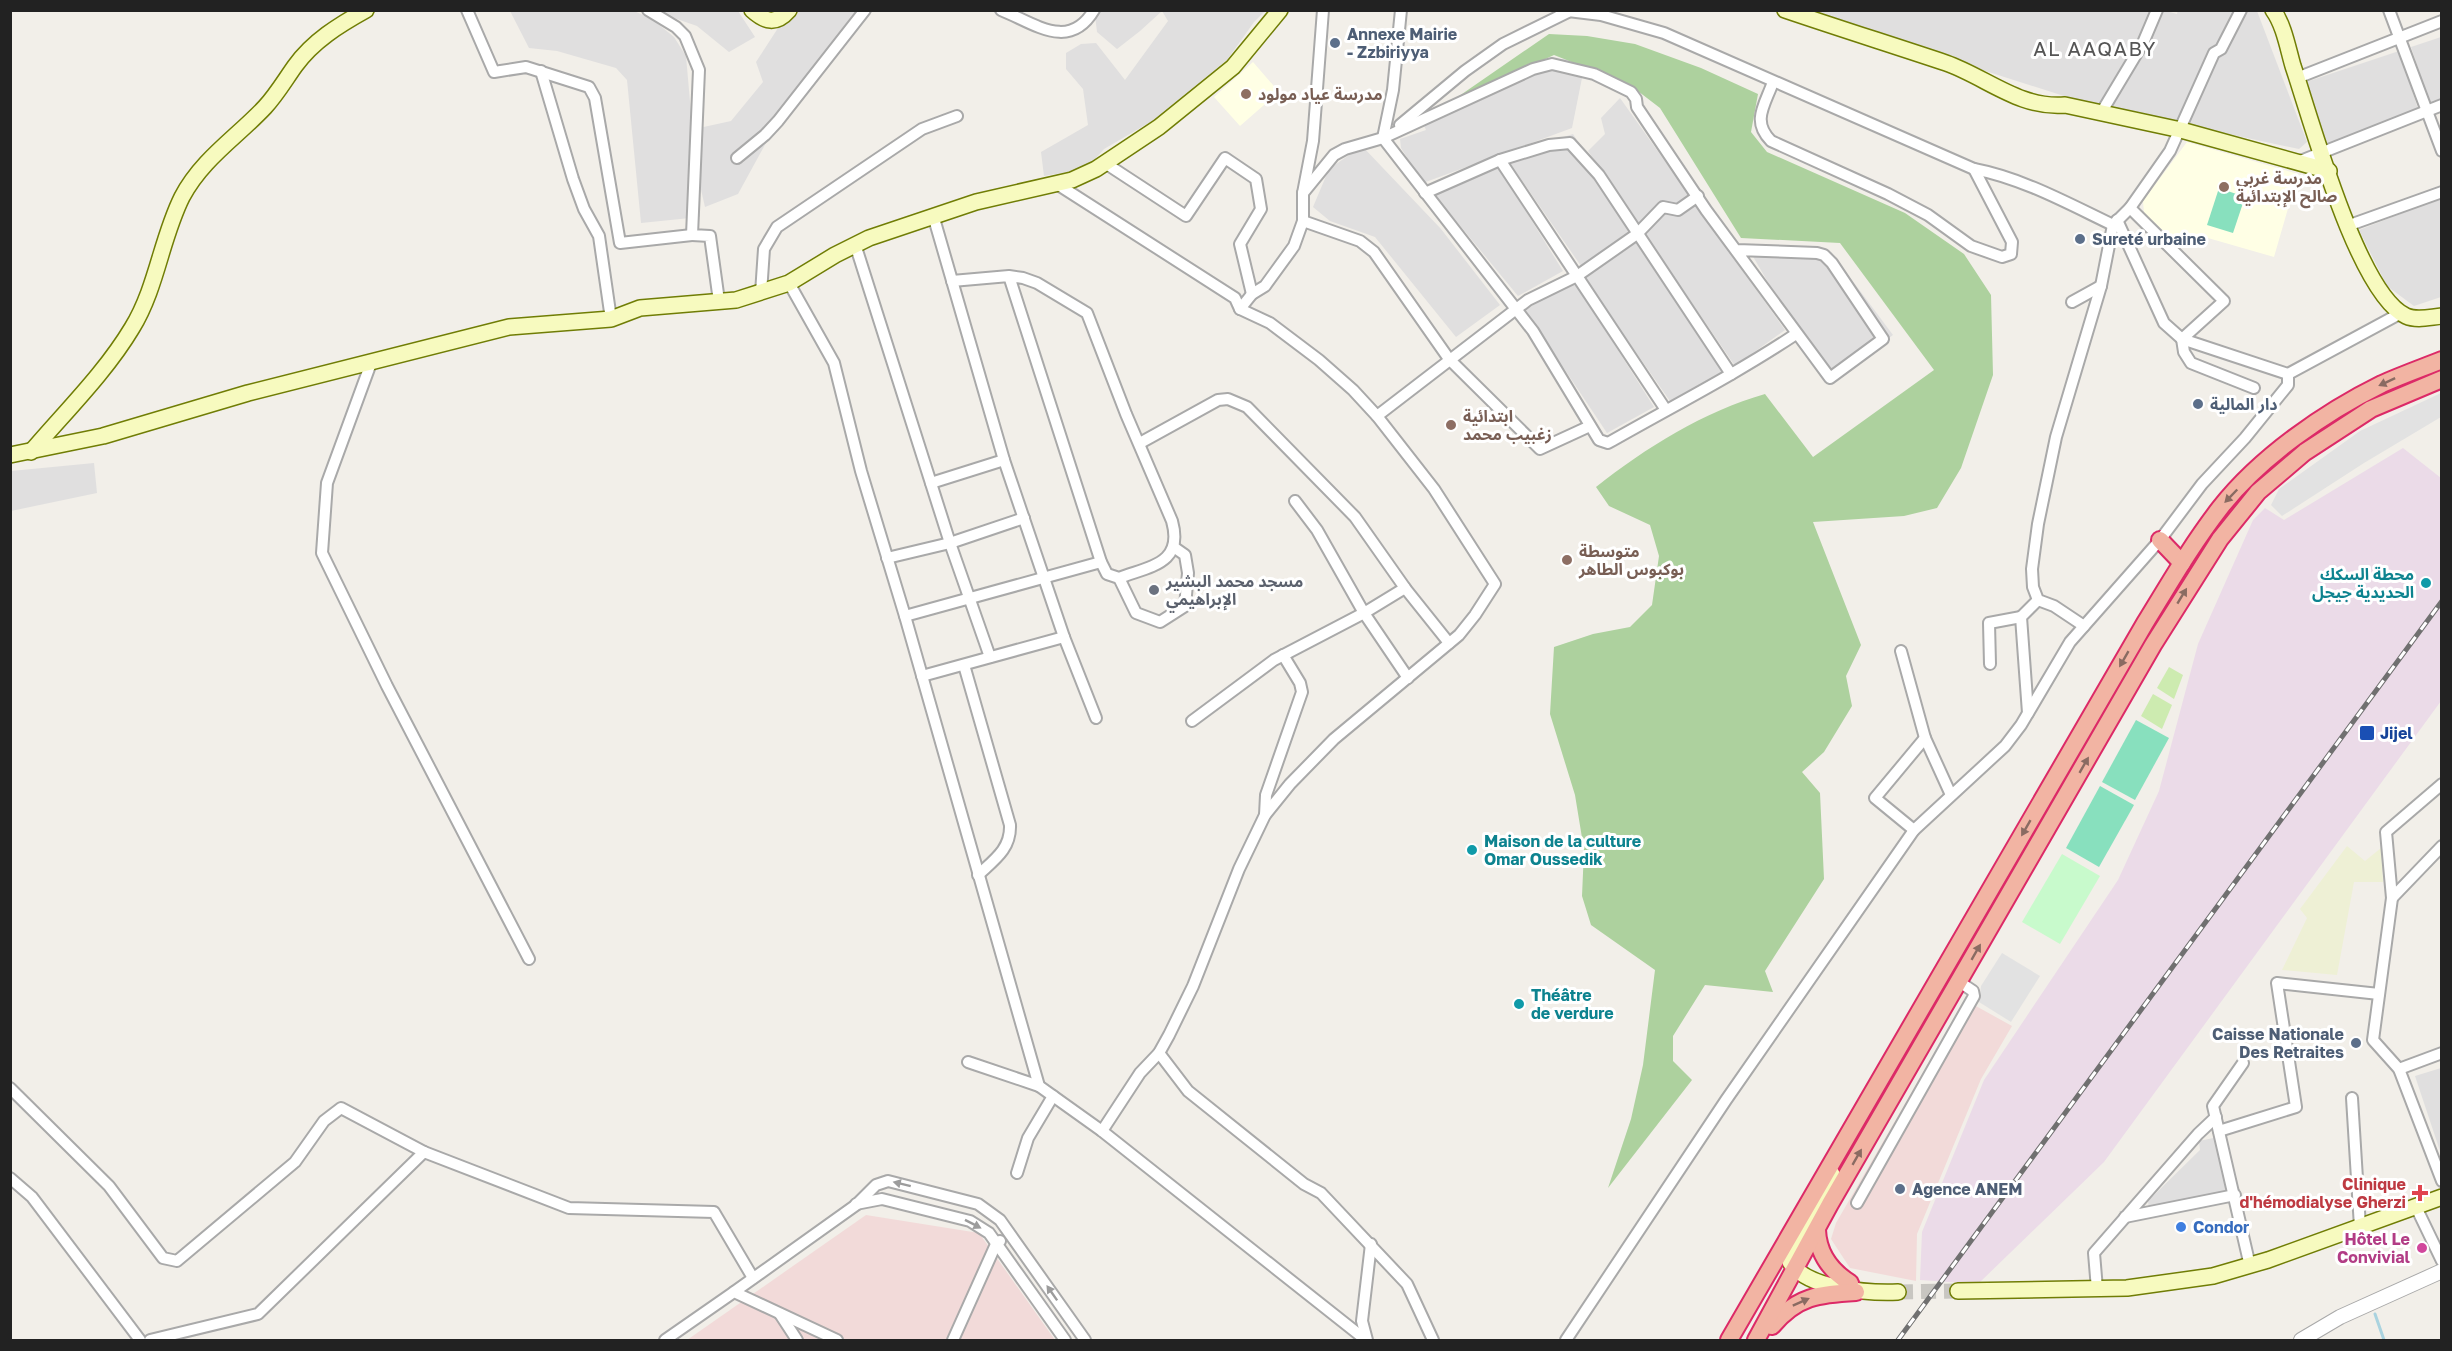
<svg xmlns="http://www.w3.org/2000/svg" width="2452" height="1351" viewBox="0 0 2452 1351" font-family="'Golos Text','Noto Sans Arabic',sans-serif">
<rect width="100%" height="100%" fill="#f2efe9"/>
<!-- residential -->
<g fill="#e0dfdf">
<path d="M2162 10 2177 14 2178 10 2257 11 2307 142 2299 149 2089 104 1904 45 1816 11Z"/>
<path d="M510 11H634L652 19 674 37 686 56 695 158 699 128 731 121 763 82 756 62 789 11H868L778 121 738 194 705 207 696 168 700 217 641 223 627 80 616 68 557 51 529 48Z"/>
<path d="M654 11H738L755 37 729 52 697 26Z"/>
<path d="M1099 11H1265L1254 22 1227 60 1152 121 1104 149 1086 169 1044 176 1041 152 1088 125 1083 89 1066 69V53L1081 44 1096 43 1125 80 1168 21 1162 11 1140 31 1117 49 1097 32 1095 15Z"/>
<path d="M2441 37V103L2431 107 2411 47Z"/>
<path d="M2399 51 2419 112 2327 146 2306 82Z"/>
<path d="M1586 58 1572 128 1423 183 1401 148 1400 139 1426 130 1420 116 1538 60Z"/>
<path d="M1620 98 1785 330 1735 366 1588 151 1605 134 1601 118Z"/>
<path d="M1573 134 1635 230 1581 266 1505 156Z"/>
<path d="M1362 146 1441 229 1500 305 1456 337 1375 237 1330 221 1313 207 1329 169Z"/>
<path d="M1494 160 1563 271 1518 296 1429 188Z"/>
<path d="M2441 198V297L2414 306 2387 286 2359 230Z"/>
<path d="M1634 234 1722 372 1670 401 1579 271Z"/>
<path d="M1748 248 1831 252 1893 335 1827 383Z"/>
<path d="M1574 281 1654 407 1607 433 1525 310Z"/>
<path d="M94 463 97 493 11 511V471Z"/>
<path d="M2441 1068H2442L2441 1154 2415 1076Z"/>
<path d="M2218 1137 2229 1192 2149 1209 2148 1201 2200 1150 2199 1141Z"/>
</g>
<!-- commercial -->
<g fill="#f2dad9">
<path d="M1965 1000 2012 1026 1981 1079 1917 1234 1916 1281 1850 1268 1831 1239 1836 1223Z"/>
<path d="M866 1215 979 1233 1055 1340H687Z"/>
</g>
<!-- industrial -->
<path fill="#ebdbe8" d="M2403 448 2441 478V701L2104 1162 1978 1284 1920 1280 1922 1232 1984 1080 2118 880 2159 791 2198 644 2253 520 2265 508 2284 520Z"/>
<!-- education -->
<g fill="#ffffe5">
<path d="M1253 62 1279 92 1240 126 1214 97Z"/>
<path d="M2187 142 2298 174 2274 257 2194 234 2191 241 2167 234 2144 213 2143 201Z"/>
</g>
<!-- farmland -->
<path fill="#eef0d5" d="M2347 846 2365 861 2381 848 2383 882H2354L2337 975 2282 970 2307 918 2300 909Z"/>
<!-- grass -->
<g fill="#cdebb0">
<path d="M2169 667 2183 675 2174 699 2157 688Z"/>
<path d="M2153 694 2172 705 2162 729 2141 716Z"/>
</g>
<!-- forest -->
<path fill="#add19e" d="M1549 34 1587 36 1635 44 1701 68 1758 94 1751 132 1767 152 1905 213 1964 254 1991 295 1993 375 1961 468 1937 508 1904 516 1813 522 1861 645 1846 676 1852 706 1824 752 1802 772 1820 793 1824 879 1765 971 1773 992 1705 985 1673 1036V1061L1692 1080 1608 1188 1631 1119 1643 1065 1655 970 1591 925 1582 896 1584 850 1575 795 1550 714 1554 647 1593 634 1630 627 1652 605 1659 556 1650 525 1609 506 1596 487C1645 448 1705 411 1765 394L1813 457 1934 370 1840 243 1741 238 1660 108 1630 85 1554 55 1449 103Z"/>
<!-- park -->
<path fill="#c8facc" d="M2062 854 2100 876 2060 944 2022 922Z"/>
<!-- pitch -->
<g fill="#88e0be">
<path d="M2219 188 2245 197 2233 233 2207 225Z"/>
<path d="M2136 720 2169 738 2135 800 2102 782Z"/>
<path d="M2100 786 2134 805 2099 867 2066 848Z"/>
</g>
<!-- parking -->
<g fill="#e2e2e2">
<path d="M2441 393V417L2364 463 2282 516 2271 505 2279 489 2360 431Z"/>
<path d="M2002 953 2040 976 2011 1022 1979 1002 1981 986Z"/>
</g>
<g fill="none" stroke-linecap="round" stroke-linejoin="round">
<!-- stream -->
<path stroke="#aad3df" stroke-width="3" d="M2375 1314 2384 1340"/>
<!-- secondary-tunnel -->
<path stroke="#c8c6c1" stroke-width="15" stroke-dasharray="15 8" stroke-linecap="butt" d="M1898 1292 1958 1291"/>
<!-- minor casing -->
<g stroke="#a9a9a9" stroke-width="14">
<g id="minor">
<path d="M467 10 494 72 526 67 589 87 595 98 620 243 692 235"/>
<path d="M648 10 676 27 685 36 699 70 692 235 710 236 719 301"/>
<path d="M1001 10C1034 23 1069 52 1094 10"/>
<path d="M1560 10 1601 15 1664 33 1974 169C2022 178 2069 204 2113 225"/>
<path d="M2389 10 2442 151"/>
<path d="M541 71 573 179 584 209 599 236 611 319"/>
<path d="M2297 78 2442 21"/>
<path d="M1773 82C1765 105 1751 121 1771 141L1888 194 1928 215 1971 246 2002 257 2011 254 2012 242 1974 169"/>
<path d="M2101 113 2143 43 2157 10"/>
<path d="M1400 125 1465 71 1503 44 1568 12"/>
<path d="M1383 138 1533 331 1599 440 1608 443C1671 407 1736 374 1796 334"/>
<path d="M1383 138 1393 90 1401 10"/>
<path d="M737 158 765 135 778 121 865 10"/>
<path d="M1500 160 1666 410"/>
<path d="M2298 162 2442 105"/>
<path d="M1105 163 1186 216 1225 158 1256 179 1261 209 1240 244 1252 294"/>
<path d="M1057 184 1235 298 1240 309 1270 323 1319 360 1353 390 1377 416 1434 489 1495 584 1475 615 1459 635 1334 739 1290 784 1265 815 1239 869 1193 986 1169 1035 1159 1053 1140 1073 1102 1131"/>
<path d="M1303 193 1334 155 1345 149 1383 138 1533 69 1552 64 1594 74 1631 92 1636 99 1637 107 1706 210 1830 378 1883 339 1832 263 1824 255 1817 253 1737 250"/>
<path d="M1425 193 1500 160 1549 145 1570 143 1599 175 1731 374"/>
<path d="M2130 208 2224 301 2182 339"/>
<path d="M2117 220 2164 323 2182 339 2288 374 2401 313"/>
<path d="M1303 221 1360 241 1374 252 1449 359 1540 449 1590 426"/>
<path d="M2347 226 2442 192"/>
<path d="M855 244 950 543 990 657"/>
<path d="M952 281 1009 276 1023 278 1037 283 1087 313 1126 414 1172 521C1184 564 1150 566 1119 578L1107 574 1101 562 1009 276"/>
<path d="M789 283 834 363 861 471 905 616 1039 1086 1102 1131 1366 1340"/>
<path d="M761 293 764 249 777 227 922 129 957 116"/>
<path d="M2072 302 2101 286"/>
<path d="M1240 309 1252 294 1265 286 1294 246 1303 221V193L1313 141 1323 10"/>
<path d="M2182 339 2184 352 2191 363 2254 388"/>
<path d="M371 363 327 483 322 553 387 686 529 959"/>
<path d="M1377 416 1528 300 1577 276 1637 234 1663 207 1678 210 1698 196"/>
<path d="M1140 443 1218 400 1228 399 1247 407 1355 517 1405 588 1449 643"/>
<path d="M931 483 1004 460"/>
<path d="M1295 501 1317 530 1364 613 1408 678"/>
<path d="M887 558 950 543 1024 518"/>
<path d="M1119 578 1136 613 1160 622 1185 606 1188 573 1185 555 1175 548"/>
<path d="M905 616 1101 562"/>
<path d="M2084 626 2054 606 2038 600 2033 587 2032 569 2038 524 2056 437 2101 286 2113 225 2130 208 2170 151 2214 53 2221 49 2241 10"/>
<path d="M1064 637 1096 718"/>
<path d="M1901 651 1925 738 1951 795"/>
<path d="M1990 664 1989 623 2021 617"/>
<path d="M964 665 1010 825C1011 849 994 860 978 875"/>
<path d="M922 676 1064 637 1004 460 933 215"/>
<path d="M2028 713 2021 617 2038 600"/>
<path d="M1192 721 1274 660 1364 613 1405 588"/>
<path d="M2442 784 2386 832 2392 898 2373 1040 2399 1069 2442 1181"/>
<path d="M1265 815 1266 795 1302 692 1300 683 1283 655"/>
<path d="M1914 830 1875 798 1925 738"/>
<path d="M2392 898 2442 846"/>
<path d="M1159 1053 1188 1091 1304 1184 1321 1193 1407 1284 1433 1340"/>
<path d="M968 1062 1039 1086"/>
<path d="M2243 1063 2213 1106 2250 1266"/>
<path d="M2399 1069 2442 1053"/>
<path d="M10 1088 109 1186 163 1258 177 1261 295 1162 324 1121 341 1108 424 1152"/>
<path d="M2352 1098 2360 1227"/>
<path d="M2219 1131 2296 1107 2277 983 2379 994"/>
<path d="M1017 1173 1028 1138 1053 1096"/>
<path d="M10 1178 32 1197 140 1340"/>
<path d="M1857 1203 1974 996 1973 991 1958 981"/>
<path d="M856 1204 882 1199 970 1221 989 1233 1065 1340"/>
<path d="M2416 1207 2442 1261"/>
<path d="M2125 1217 2235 1195"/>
<path d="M2097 1289 2094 1253 2198 1134 2216 1117"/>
<path d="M734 1292 856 1205 876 1185 888 1181 978 1204 1000 1220 1085 1340"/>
<path d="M780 1314 797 1340"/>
<path d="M150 1340 258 1314 424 1152 569 1208 714 1212 753 1278"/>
<path d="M665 1340 734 1292 837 1340"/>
<path d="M953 1340 997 1242 1000 1241"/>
<path d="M1367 1340 1362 1321 1371 1244"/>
<path d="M1566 1340 1726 1100 1914 830 2005 746 2021 725 2070 642 2160 540 2202 484 2245 438 2288 385V374"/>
</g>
</g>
<!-- tertiary casing -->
<g stroke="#a9a9a9" stroke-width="16">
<path id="tertiary" d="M2301 1340 2340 1317 2442 1271"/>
</g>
<!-- secondary casing -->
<g stroke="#707d05" stroke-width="18">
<g id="secondary">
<path d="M752 10C765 22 776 25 789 10"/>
<path d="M1785 10C1838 28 1892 45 1946 63 1986 77 2020 109 2065 105L2181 130 2329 171"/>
<path d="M2273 10C2284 25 2288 49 2293 66 2311 119 2358 294 2406 316 2417 321 2430 317 2442 316"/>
<path d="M31 452C65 412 105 373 132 328 157 287 161 239 182 197 202 159 237 137 265 107 277 94 285 80 295 66 313 41 339 25 366 10"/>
<path d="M10 455 103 436 248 393 509 327 611 319 640 308 736 300 789 283 835 255 869 238 976 202 1072 180 1096 169 1159 127 1233 67 1280 10"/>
<path d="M1832 1174 1823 1195 1791 1252 1790 1262C1808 1290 1869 1293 1898 1292"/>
<path d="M1958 1291 2127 1288 2213 1276 2268 1260 2442 1197"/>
</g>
</g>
<!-- trunk casing -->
<g stroke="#dc2a67" stroke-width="20">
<g id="trunk">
<path d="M2160 540 2182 563"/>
<path d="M1817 1230C1818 1254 1831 1271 1850 1283"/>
<path d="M1772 1326C1797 1296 1819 1294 1856 1292"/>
<path d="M1729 1340 2145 623C2169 584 2192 544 2220 508 2260 457 2325 412 2382 384 2402 375 2422 368 2442 360"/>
<path d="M1756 1340 1830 1204 2153 645 2220 539 2258 492 2305 452 2371 409 2442 379"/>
</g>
</g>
<!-- minor -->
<use href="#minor" stroke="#fff" stroke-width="10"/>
<!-- tertiary -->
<use href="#tertiary" stroke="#fff" stroke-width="14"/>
<!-- secondary -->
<use href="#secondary" stroke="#f7fabf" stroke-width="15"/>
<!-- trunk -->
<use href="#trunk" stroke="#f2b4a3" stroke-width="16"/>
<!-- rail casing -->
<g stroke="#707070" stroke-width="5">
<path id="rail" d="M1898 1340 2442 601"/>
</g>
<!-- rail -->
<use href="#rail" stroke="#fff" stroke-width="3" stroke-dasharray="9" stroke-linecap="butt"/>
</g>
<!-- one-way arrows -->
<defs><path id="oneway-solid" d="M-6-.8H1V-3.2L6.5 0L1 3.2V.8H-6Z" transform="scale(1.5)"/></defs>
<g fill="#8a6b62">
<use href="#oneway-solid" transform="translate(2387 382) rotate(155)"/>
<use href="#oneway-solid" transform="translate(2231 496) rotate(134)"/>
<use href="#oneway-solid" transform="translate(2182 596) rotate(-59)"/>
<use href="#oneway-solid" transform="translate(2124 659) rotate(120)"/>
<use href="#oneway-solid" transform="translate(2084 765) rotate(-60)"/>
<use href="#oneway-solid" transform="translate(2026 828) rotate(120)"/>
<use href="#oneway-solid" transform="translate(1976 952) rotate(-60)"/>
<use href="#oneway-solid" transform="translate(1857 1157) rotate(-60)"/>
<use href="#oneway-solid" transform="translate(1801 1302) rotate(-24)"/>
</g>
<g fill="#9c9c9c">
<use href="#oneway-solid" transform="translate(902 1184) rotate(-166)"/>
<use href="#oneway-solid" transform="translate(973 1224) rotate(27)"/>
<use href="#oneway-solid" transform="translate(1052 1293) rotate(-125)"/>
</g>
<!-- markers -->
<g fill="#5c6f8a" stroke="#fff" stroke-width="2">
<circle cx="1335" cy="43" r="6"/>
<circle cx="2080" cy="239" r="6"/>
<circle cx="2198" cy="404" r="6"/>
<circle cx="2356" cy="1043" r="6"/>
<circle cx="1900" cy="1189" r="6"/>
</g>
<g fill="#8d6e63" stroke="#fff" stroke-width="2">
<circle cx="1246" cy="94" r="6"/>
<circle cx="2224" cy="187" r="6"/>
<circle cx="1451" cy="425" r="6"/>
<circle cx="1567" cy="560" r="6"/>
</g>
<g fill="#0f9aa8" stroke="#fff" stroke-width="2">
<circle cx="2426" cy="583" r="6"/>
<circle cx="1472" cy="850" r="6"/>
<circle cx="1519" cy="1004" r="6"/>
</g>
<circle fill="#6b7280" stroke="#fff" stroke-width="2" cx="1154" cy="590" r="6"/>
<rect fill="#1a4fb4" stroke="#fff" stroke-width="2" x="2359" y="725" width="16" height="16" rx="3"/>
<path fill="#e0444e" stroke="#fff" stroke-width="2" d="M2417 1184h6v6h6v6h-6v6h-6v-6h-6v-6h6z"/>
<circle fill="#3f7fe0" stroke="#fff" stroke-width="2" cx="2181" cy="1227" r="6"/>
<circle fill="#d1479c" stroke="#fff" stroke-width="2" cx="2422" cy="1248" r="6"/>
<g text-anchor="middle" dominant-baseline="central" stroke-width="6" stroke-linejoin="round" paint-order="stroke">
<!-- service labels -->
<g font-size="16" font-weight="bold" fill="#4e5e75" stroke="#fff" text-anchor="start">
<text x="1347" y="34">Annexe Mairie<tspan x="1347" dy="18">- Zzbiriyya</tspan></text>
<text x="2092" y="239">Sureté urbaine</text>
<text x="2210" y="404">دار المالية</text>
<text x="2344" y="1034" text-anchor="end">Caisse Nationale<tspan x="2344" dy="18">Des Retraites</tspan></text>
<text x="1912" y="1189">Agence ANEM</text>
</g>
<!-- education labels -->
<g font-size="16" font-weight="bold" fill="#785e54" stroke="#fff" text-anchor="start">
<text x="1258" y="94">مدرسة عياد مولود</text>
<text x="2236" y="178">مدرسة غربي<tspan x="2236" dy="18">صالح الإبتدائية</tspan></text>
<text x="1463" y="416">ابتدائية<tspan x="1463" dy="18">زغبيب محمد</tspan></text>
<text x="1579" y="551">متوسطة<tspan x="1579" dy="18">بوكبوس الطاهر</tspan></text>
</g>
<!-- culture labels -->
<g font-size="16" font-weight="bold" fill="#0d838f" stroke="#fff" text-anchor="start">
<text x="2414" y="574" text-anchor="end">محطة السكك<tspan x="2414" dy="18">الحديدية جيجل</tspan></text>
<text x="1484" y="841">Maison de la culture<tspan x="1484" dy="18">Omar Oussedik</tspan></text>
<text x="1531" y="995">Théâtre<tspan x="1531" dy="18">de verdure</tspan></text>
</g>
<!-- worship labels -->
<g font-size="16" font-weight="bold" fill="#5b616d" stroke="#fff" text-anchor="start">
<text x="1166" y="581">مسجد محمد البشير<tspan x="1166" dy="18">الإبراهيمي</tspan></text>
</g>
<!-- transit labels -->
<g font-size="16" font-weight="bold" fill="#164399" stroke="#fff" text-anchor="start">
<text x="2380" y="733">Jijel</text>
</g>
<!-- health labels -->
<g font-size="16" font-weight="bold" fill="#be3a42" stroke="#fff" text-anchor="end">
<text x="2406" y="1184">Clinique<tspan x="2406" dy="18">d'hémodialyse Gherzi</tspan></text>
</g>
<!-- shop labels -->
<g font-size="16" font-weight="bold" fill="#366cbe" stroke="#fff" text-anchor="start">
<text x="2193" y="1227">Condor</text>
</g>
<!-- hotel labels -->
<g font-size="16" font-weight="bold" fill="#b23c85" stroke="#fff" text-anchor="end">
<text x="2410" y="1239">Hôtel Le<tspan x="2410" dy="18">Convivial</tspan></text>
</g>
<!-- quarter labels -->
<g font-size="20" letter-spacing="1.5" fill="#555" stroke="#fff">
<text x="2095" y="48">AL AAQABY</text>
</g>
</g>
<!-- border -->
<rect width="2452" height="1351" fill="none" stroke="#222222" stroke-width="24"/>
</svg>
